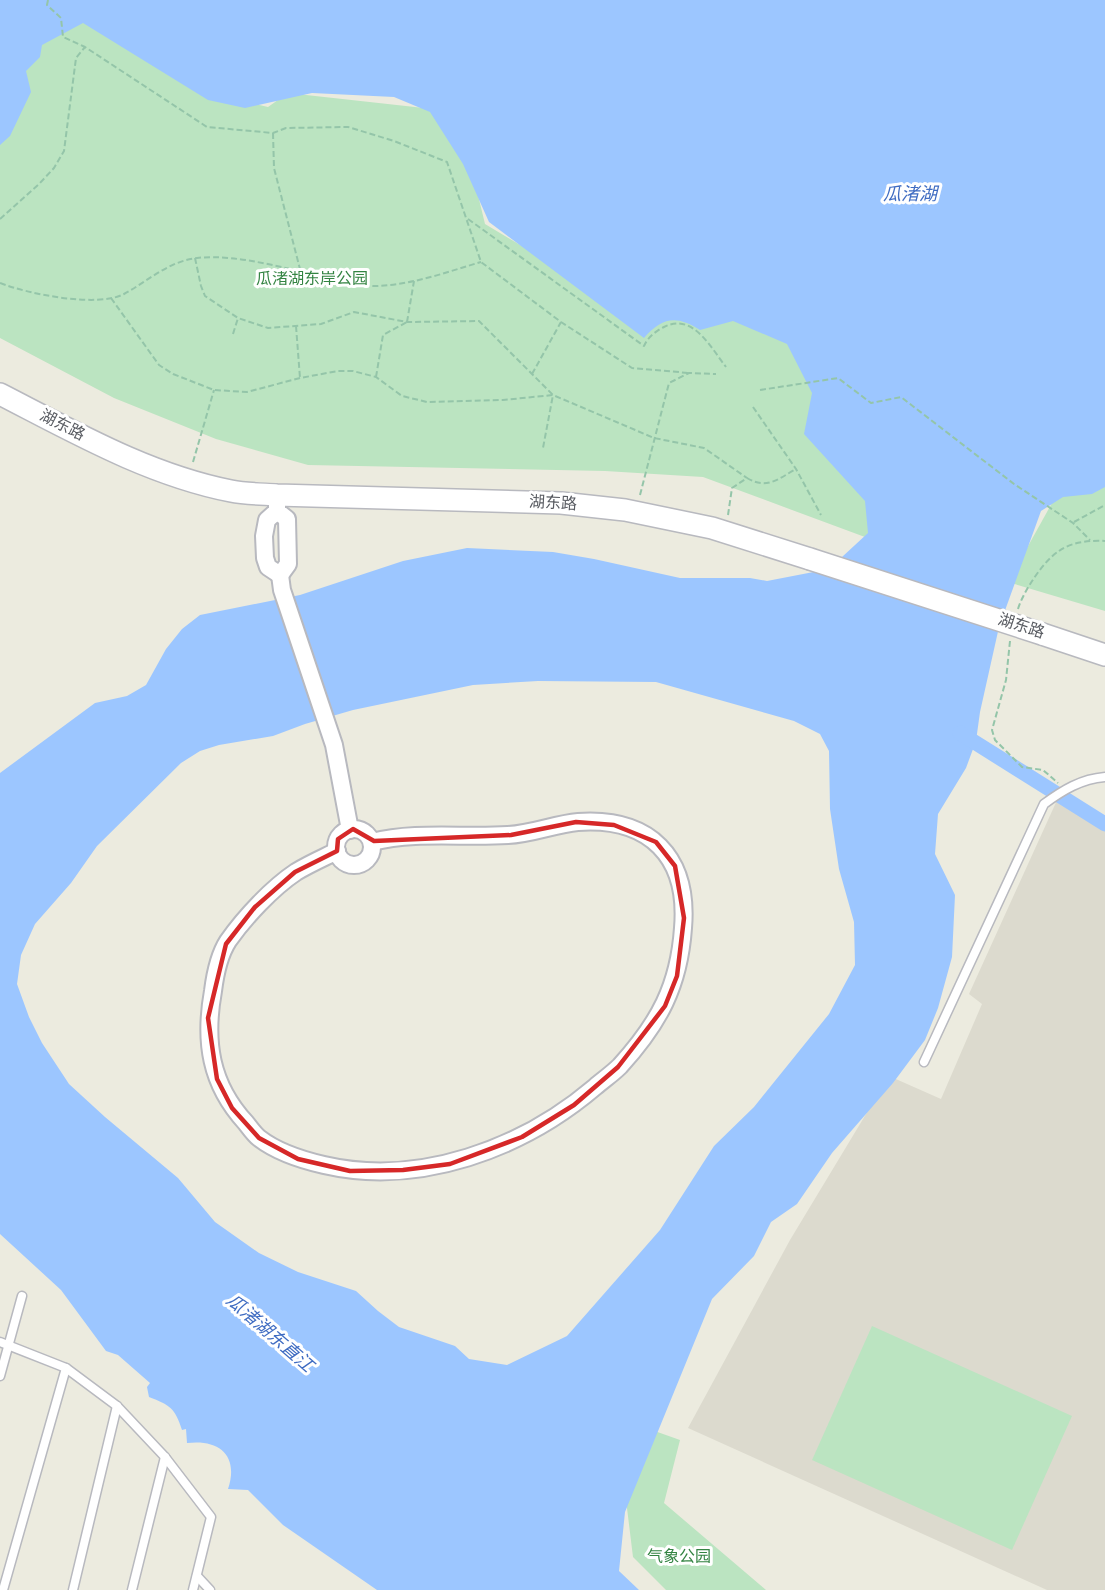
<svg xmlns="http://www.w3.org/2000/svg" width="1105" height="1590" viewBox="0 0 1105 1590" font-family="Overpass,'Noto Sans SC',sans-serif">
<rect width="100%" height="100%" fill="#ecebdf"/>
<!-- education -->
<path fill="#dcdace" d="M1058 798 1105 828V1590H1047L688 1428 790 1240 889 1076 941 1099 982 1004 969 994Z"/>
<!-- green -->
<g fill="#bbe4c1">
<path d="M0 0H84L221 96 268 107 288 93 442 110 462 129 485 224 651 323 676 305 796 333 878 496 873 540 703 477 605 471 308 465 216 439 114 398 0 338Z"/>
<path d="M1105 476V611L1008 582 1062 485Z"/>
<path d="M872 1326 1072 1416 1012 1550 812 1460Z"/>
<path d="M649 1429 680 1440 664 1503 766 1590H666L633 1557 626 1500Z"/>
</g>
<!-- water -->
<path fill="#9cc6ff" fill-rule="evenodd" d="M0 0H1105V487L1092 494 1063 497 1041 511 999 627 980 712 976 741 966 768 938 814 935 854 955 895 952 957 938 1008 925 1040 893 1083 832 1153 797 1204 771 1222 754 1256 712 1299 625 1512 619 1571 639 1590H377L283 1525 248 1490 228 1489C239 1456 220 1439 187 1443L186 1429 182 1430C175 1408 170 1405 149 1397L147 1387 150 1383 118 1355 106 1351 61 1290 0 1234V773L95 703 127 696 146 685 166 649 182 629 200 615 300 595 403 561 467 548 553 552 594 559 680 578H750L767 581 829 569 868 533 865 501 804 434 812 393 787 344 733 321 700 330C677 315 662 317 644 338L489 222 463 164 430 112 394 97 312 93 245 108 208 100 83 23 42 45 40 57 26 71 31 92 10 136 0 145ZM538 681 656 682 794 721 820 734 829 751 830 809 839 869 854 922 855 965 829 1014 754 1107 714 1146 660 1230 567 1336 507 1365 469 1359 455 1346 399 1327 378 1311 356 1291 298 1272 259 1253 215 1222 178 1178 105 1117 69 1084 42 1043 29 1017 17 984 21 955 35 924 71 883 97 846 181 763 200 751 219 745 273 736 305 724 353 710 473 685Z"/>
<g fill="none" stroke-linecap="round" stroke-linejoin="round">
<!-- canal -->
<path stroke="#9cc6ff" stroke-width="15" d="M960 733 1105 824"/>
<!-- service casing -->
<g stroke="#b8b9bf" stroke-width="11">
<g id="service">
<path d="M924 1062 1044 804C1063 790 1081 779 1105 777"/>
<path d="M0 1342 66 1368 117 1406 165 1457 211 1517 193 1590"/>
<path d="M0 1376 22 1296"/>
<path d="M197 1576 210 1590"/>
<path d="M3 1590 66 1368"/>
<path d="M73 1590 117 1406"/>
<path d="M132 1590 165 1457"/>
</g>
</g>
<!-- minor casing -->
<g stroke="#b8b9bf" stroke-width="20">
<g id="minor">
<path d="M277 495V511L267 520 264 536 265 558 268 567 280 575 288 564 287 519 277 511"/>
<path d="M280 575 282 590 334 745 350 830"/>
<circle cx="354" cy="847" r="18"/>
<path d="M337 851C323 858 309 864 296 872 272 888 245 917 228 941 219 955 215 975 213 991 204 1041 210 1084 246 1123 250 1128 254 1134 259 1138 277 1152 302 1160 324 1165 419 1187 522 1149 595 1087 603 1080 612 1074 620 1066 659 1023 679 986 683 928 689 857 650 817 578 822 555 824 532 834 508 835 463 838 416 831 372 842"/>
</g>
</g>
<!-- tertiary casing -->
<g stroke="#b8b9bf" stroke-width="24">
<g id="tertiary">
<path d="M0 394C74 432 149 475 231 491 246 494 262 494 277 495L561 503 625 510 712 528 810 559"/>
<path d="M1042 634 1105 655"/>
</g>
</g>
<!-- path -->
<g stroke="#94c5a9" stroke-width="2" stroke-dasharray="6 3" stroke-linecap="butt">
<path d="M48 0 47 5 61 18 63 37 85 47 207 127 273 133 286 128 348 127 394 141 447 162 481 262 561 322 632 368 689 373"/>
<path d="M273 133 274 168 301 273"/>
<path d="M0 219 39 184 54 168 64 151 76 58 85 47"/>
<path d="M468 219 644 346C648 337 656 331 664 327 693 312 711 348 726 367"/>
<path d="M195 258 201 286 205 296 238 318 268 328 321 324 354 312 407 322 479 321 553 395 654 438 704 448 747 478"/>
<path d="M0 283C28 294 98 308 124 294 148 281 169 261 197 258 239 253 297 272 340 280 351 282 364 286 376 286 412 285 447 272 481 262"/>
<path d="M111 298 159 365 173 374 214 390 247 392 300 378 338 371H353L376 377 402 396 427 402 503 400 553 395 543 448"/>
<path d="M407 322 414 281"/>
<path d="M296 326 300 378"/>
<path d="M233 334 238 318"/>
<path d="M532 374 561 322"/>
<path d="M376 377 383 335 407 322"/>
<path d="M760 390 838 378 871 403 901 397 1014 484 1073 523 1090 540"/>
<path d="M753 407 796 469 821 515"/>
<path d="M193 462 214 390"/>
<path d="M640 495 669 383 689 373 716 374"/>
<path d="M728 515 732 488 747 478C767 490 778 479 796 469"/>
<path d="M1074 522 1105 505"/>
<path d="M1018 609C1023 592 1044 560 1059 551 1071 542 1091 540 1105 541"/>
<path d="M1010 641 1006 680 992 730 995 740 1022 767 1043 770 1058 783"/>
</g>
<!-- service -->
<use href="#service" stroke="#fff" stroke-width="8"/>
<!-- minor -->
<use href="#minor" stroke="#fff" stroke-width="16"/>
<!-- tertiary -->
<use href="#tertiary" stroke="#fff" stroke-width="21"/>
<!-- tertiary-bridge casing -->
<g stroke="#b8b9bf" stroke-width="24" stroke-linecap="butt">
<path id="tertiary-bridge" d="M810 559 1042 634"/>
</g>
<!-- tertiary-bridge -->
<use href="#tertiary-bridge" stroke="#fff" stroke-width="21"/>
</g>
<!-- marked area -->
<path fill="none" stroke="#d62828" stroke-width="4.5" stroke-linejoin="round" d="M576 822 614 825 656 842 675 866 684 918 677 976 665 1006 618 1067 574 1105 522 1137 450 1164 403 1170 350 1171 298 1159 259 1138 232 1108 217 1079 208 1018 226 944 255 907 295 872 337 851 338 839 353 829 374 841 511 835Z"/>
<g text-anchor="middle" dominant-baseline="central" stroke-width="6" stroke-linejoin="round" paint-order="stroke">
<!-- park labels -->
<g font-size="16" fill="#348443" stroke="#fff">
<text x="312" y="280">瓜渚湖东岸公园</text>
<text x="679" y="1558">气象公园</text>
</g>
<!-- street labels -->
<g font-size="16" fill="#585b61" stroke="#fff">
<text transform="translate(62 426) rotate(27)">湖东路</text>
<text transform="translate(553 504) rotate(3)">湖东路</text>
<text transform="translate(1021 627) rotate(18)">湖东路</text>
</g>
<!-- water labels -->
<g font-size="18" font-style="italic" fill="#3f6cc2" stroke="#fff">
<text x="910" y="195">瓜渚湖</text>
<text transform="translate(269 1334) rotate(41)">瓜渚湖东直江</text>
</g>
</g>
</svg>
